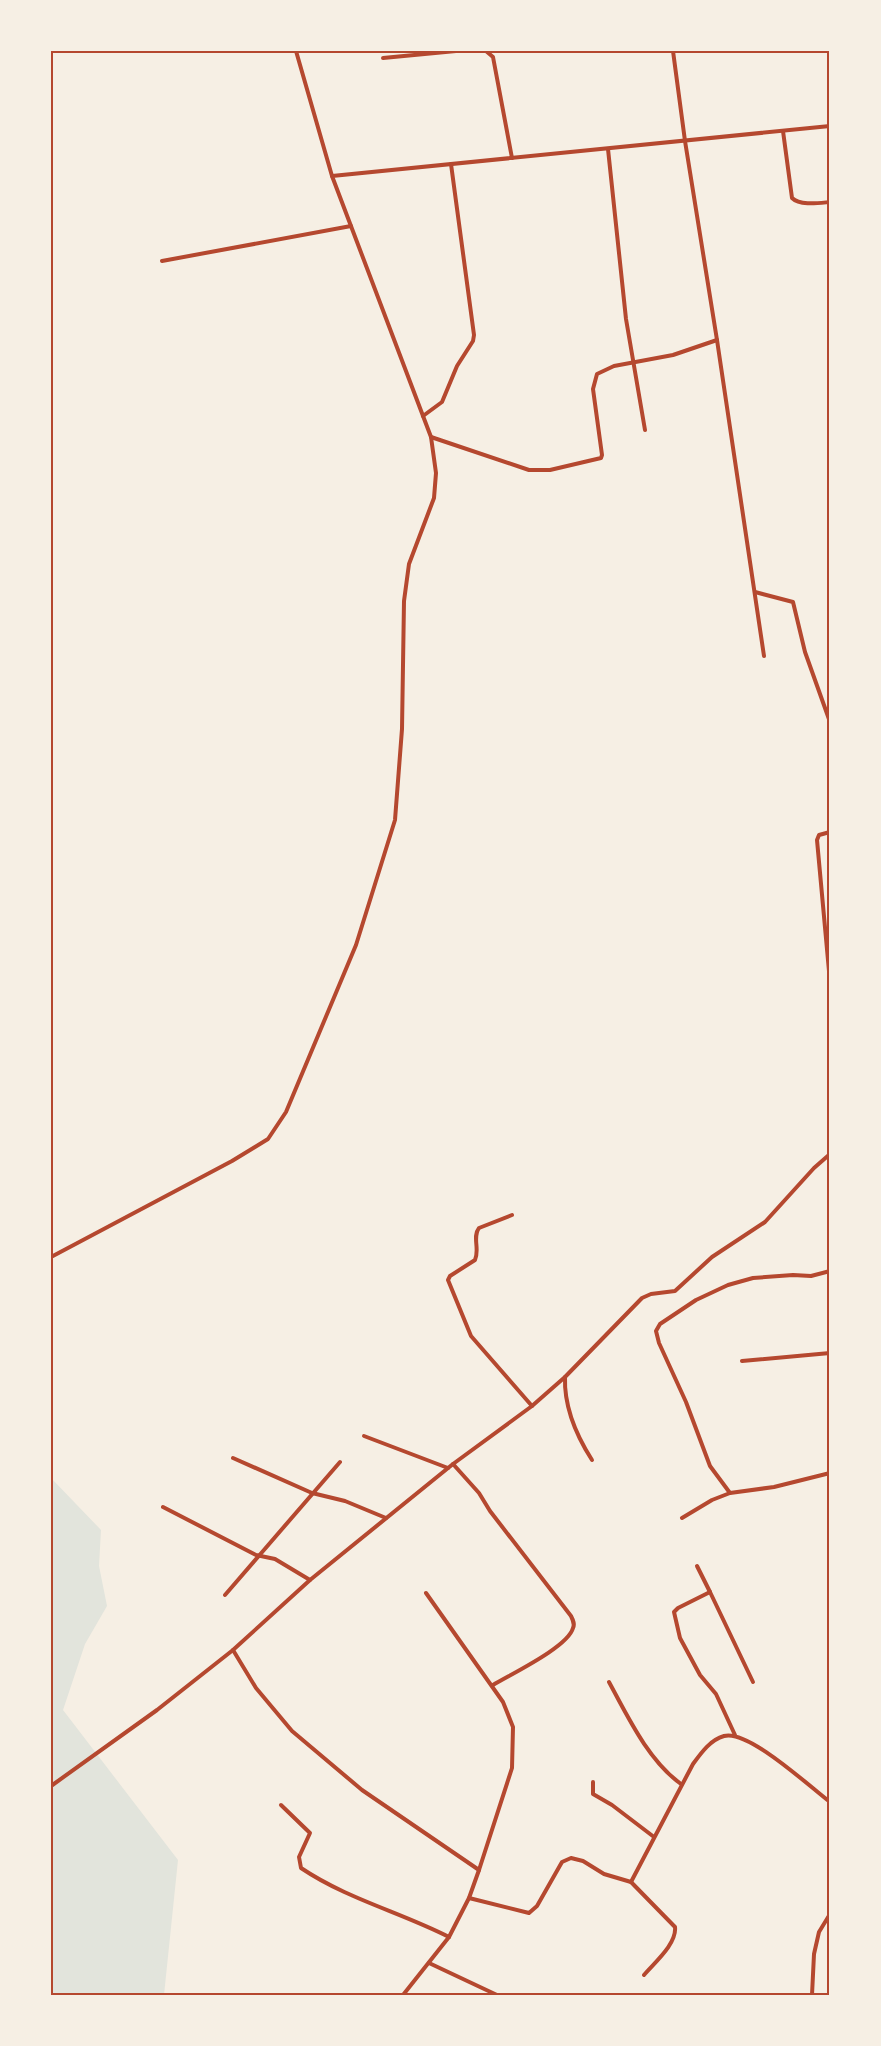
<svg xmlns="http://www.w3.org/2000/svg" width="881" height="2046" viewBox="0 0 881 2046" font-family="'Varela Round',sans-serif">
<rect width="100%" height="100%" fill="#f6efe4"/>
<!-- green -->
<path fill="#e2e4dc" d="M51 1478 101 1530 99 1566 107 1606 85 1644 63 1710 178 1860 164 1995H51Z"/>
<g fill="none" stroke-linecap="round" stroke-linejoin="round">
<!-- minor -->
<g stroke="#b5482f" stroke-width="4">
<path d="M486 51 493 57 512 158"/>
<path d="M673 51 685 141 717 340 764 656"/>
<path d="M383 58 456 51"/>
<path d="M783 131 792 198C800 206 819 203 830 202"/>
<path d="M608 149 626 319 645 430"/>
<path d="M332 176 830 126"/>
<path d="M162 261 351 226"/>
<path d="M423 416 442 402 457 366 473 341 474 335 451 164"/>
<path d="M431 437 529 470H550L601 458 602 455 593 389 597 374 614 366 673 355 717 340"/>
<path d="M755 592 793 602 805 652 830 722"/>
<path d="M830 832 819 835 817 840 830 982"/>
<path d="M512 1215 479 1228C472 1237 480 1249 475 1260L450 1276 448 1280 471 1336 532 1406"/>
<path d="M51 1257 232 1161 268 1139 286 1112 356 945 395 820 402 729 404 601 409 564 434 498 436 473 431 437 332 176 296 51"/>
<path d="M742 1361 830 1353"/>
<path d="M565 1377C564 1407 576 1435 592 1460"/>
<path d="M364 1436 448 1468"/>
<path d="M233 1458 312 1493 345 1501 386 1518"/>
<path d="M453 1464 479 1493 490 1511 571 1616C573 1620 575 1624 573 1628 568 1647 511 1674 493 1685"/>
<path d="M730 1493 710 1466 686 1402 659 1343 656 1331 660 1324 696 1300 728 1285 753 1278 793 1275 811 1276 830 1271"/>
<path d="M163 1507 256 1555 275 1559 310 1580"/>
<path d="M682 1518 712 1500 730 1493 774 1487 830 1473"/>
<path d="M697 1566 710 1592"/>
<path d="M225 1595 340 1462"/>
<path d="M233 1650 256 1688 292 1731 362 1790 479 1870"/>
<path d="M609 1682C628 1717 648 1760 681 1784"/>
<path d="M735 1735 716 1694 700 1675 680 1638 674 1612 678 1608 710 1592 753 1682"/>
<path d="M593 1782V1794L612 1805 654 1837"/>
<path d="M51 1786 157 1710 233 1650 310 1580 453 1464 532 1406 565 1377 642 1298 651 1294 675 1291 712 1257 765 1222 814 1168 830 1154"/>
<path d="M281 1805 310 1833 299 1857 301 1868C347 1899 400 1912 449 1937"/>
<path d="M631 1882 693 1764C701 1753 710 1740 724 1736 748 1729 810 1787 830 1802"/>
<path d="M469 1898 529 1913 537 1906 562 1862 571 1858 583 1861 604 1874 631 1882 675 1927C677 1944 654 1963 644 1975"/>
<path d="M429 1963 497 1995"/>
<path d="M403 1995 449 1937 469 1898 479 1870 512 1768 513 1727 503 1702 426 1593"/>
<path d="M812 1995 814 1954 819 1932 830 1914"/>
</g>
</g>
<!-- border -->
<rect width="881" height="2046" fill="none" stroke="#f6efe4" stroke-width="105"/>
<rect x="52" y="52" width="776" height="1942" fill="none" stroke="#b5482f" stroke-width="2"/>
</svg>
